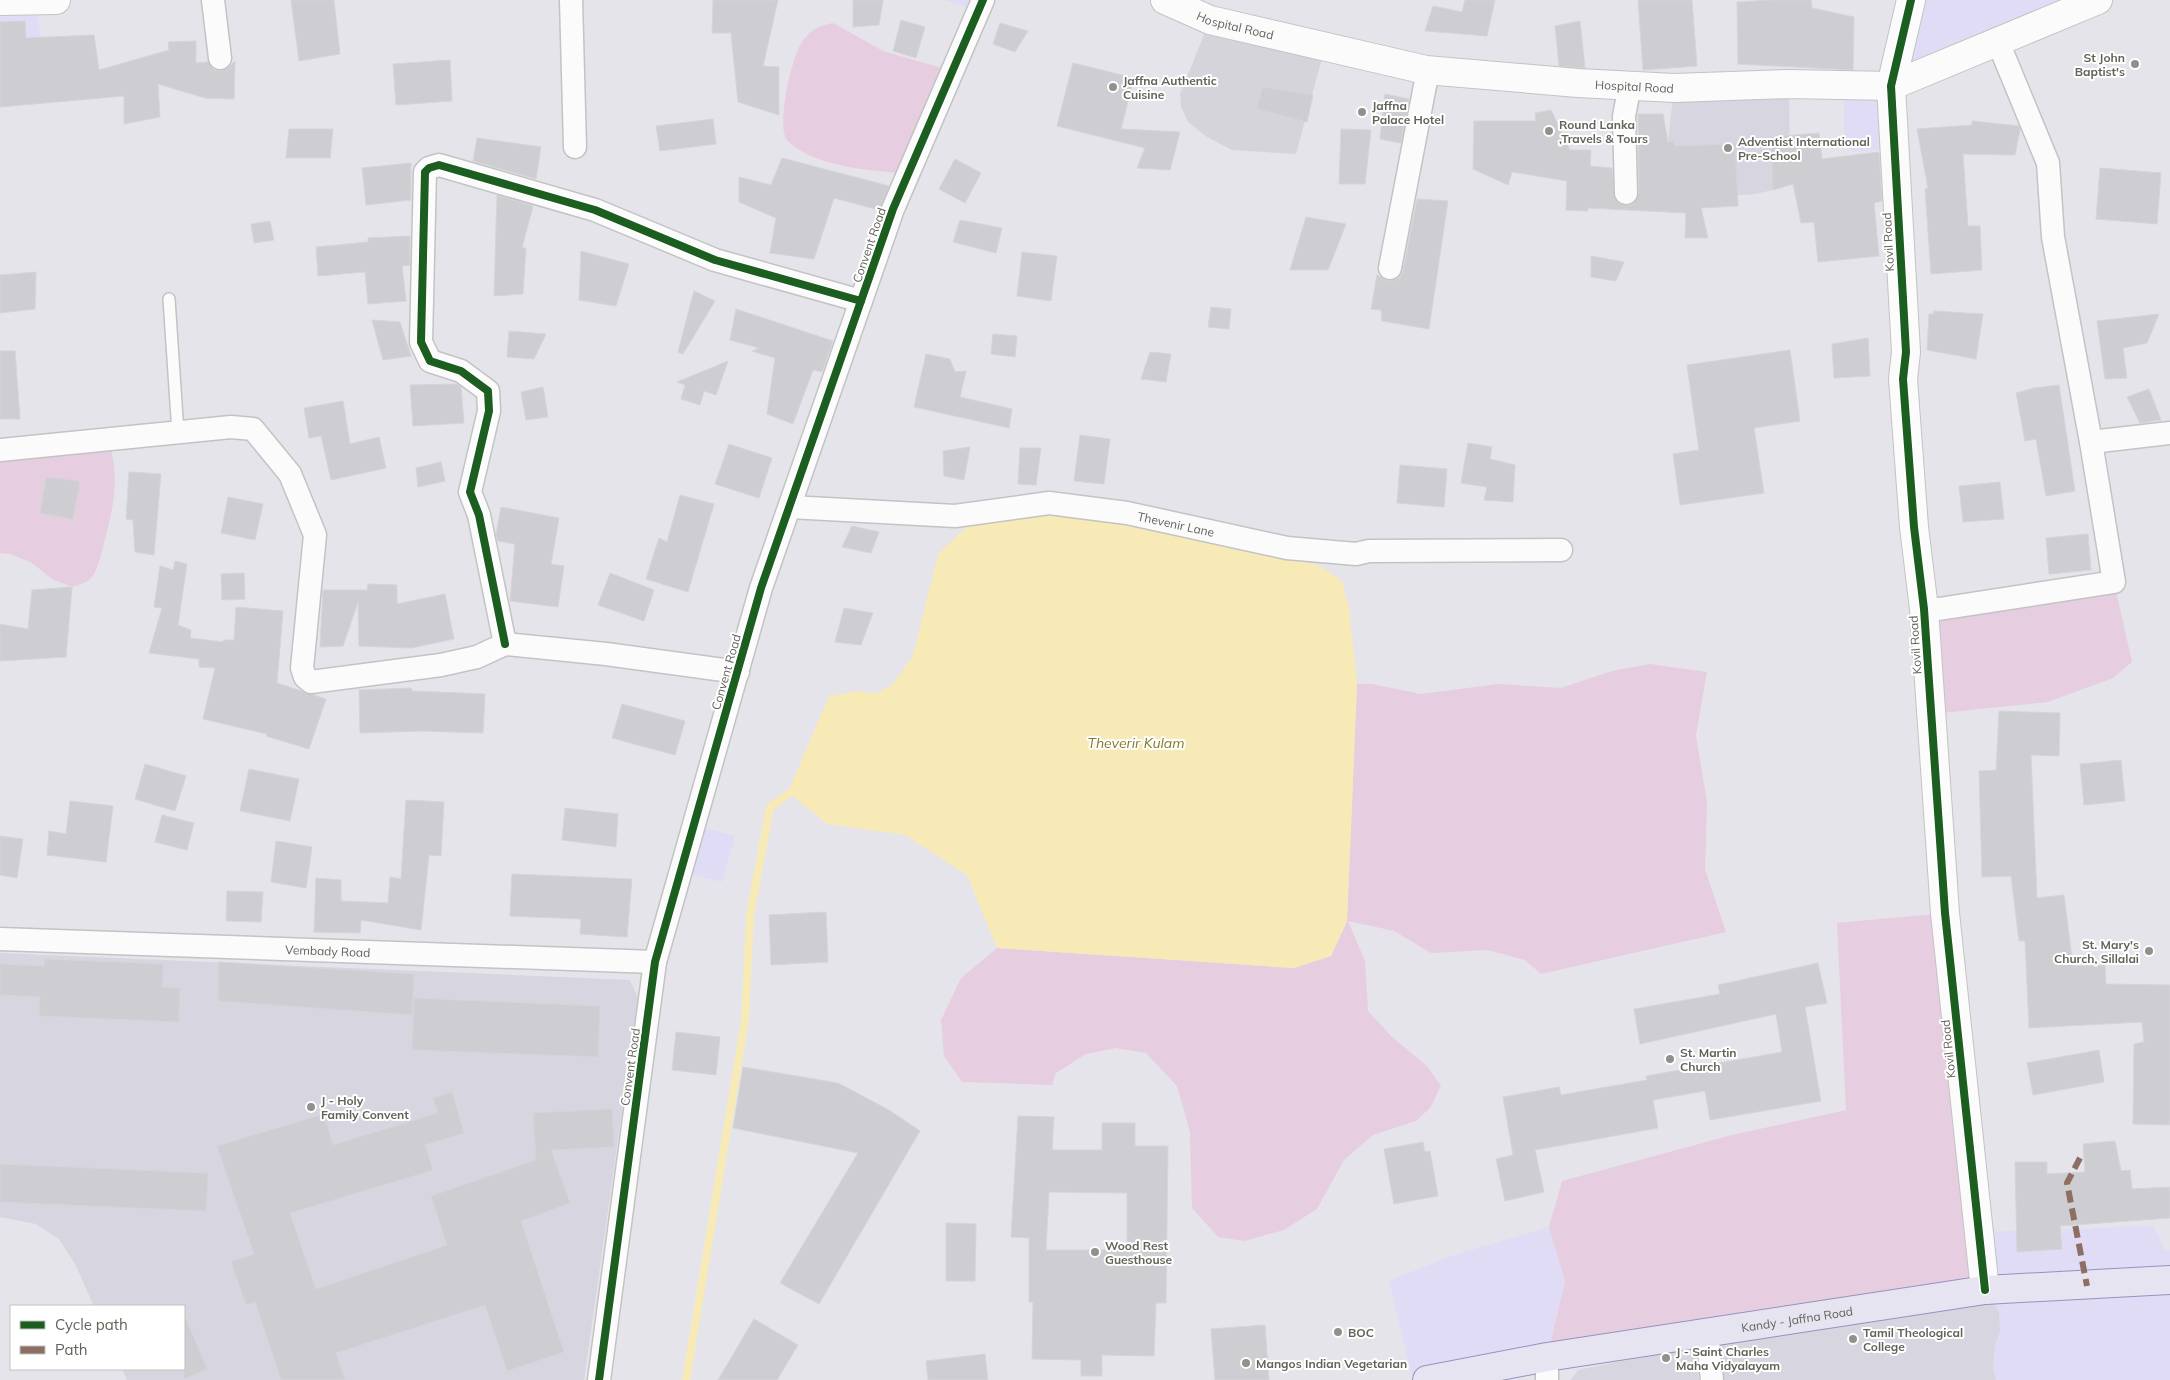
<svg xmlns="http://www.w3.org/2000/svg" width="2170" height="1380" viewBox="0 0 2170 1380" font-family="Mulish,sans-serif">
<rect width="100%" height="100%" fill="#e5e4eb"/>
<!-- commercial -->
<g fill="#e0dcf6">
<path d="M36 0 40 34 38 51 0 74V1Z"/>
<path d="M944 0H983L979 10Z"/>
<path d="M1911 0H2098L1891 86 1894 148 1853 152 1847 147 1844 136V85L1891 86Z"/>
<path d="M694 825 735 836 722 882 681 872Z"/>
<path d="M2154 1226 2164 1249 2170 1251V1380H1996L1993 1368 1995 1345 2000 1332 1985 1290 1983 1232Z"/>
<path d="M1549 1227 1565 1282 1547 1357 1427 1380H1413L1389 1281 1451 1256Z"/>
</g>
<!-- industrial -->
<path fill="#d5d4db" d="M1210 20 1325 47 1296 154 1232 150 1207 137 1188 122 1181 107 1180 94Z"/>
<!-- education -->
<g fill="#d7d5df">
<path d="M1789 84 1790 165 1786 177 1778 189 1755 194 1727 196 1666 159 1674 88Z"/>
<path d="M0 953 630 980 638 998 584 1380H127L122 1369H184V1306H94L75 1264 59 1239 36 1224 0 1217Z"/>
<path d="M1985 1290 1999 1312 2000 1332 1995 1345 1993 1368 1996 1380H1712L1707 1332Z"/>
<path d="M1695 1346 1699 1380H1571L1578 1370Z"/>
</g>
<!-- green -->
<g fill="#e7cde0">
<path d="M833 23 883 51 952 71 908 174C872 170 815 168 788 141 775 128 792 56 802 42 810 30 820 25 833 23Z"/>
<path d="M108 440C121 477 113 510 103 547 100 557 98 571 90 579 86 583 77 585 72 587L52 579 32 563 10 554 0 553V450Z"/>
<path d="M2114 582 2132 662 2113 678 2048 702 1932 714 1927 658 1939 609Z"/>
<path d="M1650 664 1707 672 1696 735 1707 802 1705 869 1726 932 1541 974 1525 960 1487 950 1431 953 1394 931 1348 921 1365 961 1368 1011 1393 1038 1427 1066 1441 1086 1430 1108 1416 1121 1373 1135 1344 1160 1317 1209 1284 1230 1244 1241 1218 1237 1192 1208 1190 1132 1177 1086 1146 1053 1116 1048 1086 1054 1056 1073 1052 1085 962 1082 944 1056 941 1020 961 978 997 948 1294 968 1331 956 1347 921 1357 684H1372L1421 694 1498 684 1561 688 1612 671Z"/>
<path d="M1945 913 1985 1290 1547 1357 1565 1282 1549 1227 1562 1181 1732 1135 1846 1110 1837 923Z"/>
</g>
<!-- water -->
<path fill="#f7eab6" d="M1079 512 1318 565 1342 581 1349 608 1357 684 1347 921 1331 956 1294 968 997 948 967 875 905 835 827 824 788 792 829 696 859 691 876 694 893 684 913 656 938 554 973 521Z"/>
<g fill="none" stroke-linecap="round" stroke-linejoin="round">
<!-- stream -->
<path stroke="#f7eab6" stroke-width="8" d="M686 1380 745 1020 750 915 770 807 797 788"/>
</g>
<!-- building -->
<g fill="#cecdd1" stroke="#d4d4da" fill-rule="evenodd">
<path d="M291 0H334L340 54 299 61Z"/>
<path d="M713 0H778L763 66 779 67V115L738 102 731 33H712Z"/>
<path d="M853 0H883L879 25 853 27Z"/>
<path d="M1465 0H1495L1487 36 1425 31 1433 6 1462 12Z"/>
<path d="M1638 0H1692L1697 66 1643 70Z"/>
<path d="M1770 0H1811L1812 8 1854 17 1853 70 1738 64 1737 2Z"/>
<path d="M901 20 925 27 916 58 893 51Z"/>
<path d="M25 21 26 38 94 35 99 70 169 50 168 42 196 41V63L208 62 214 70 221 71 227 69 235 61 234 99 205 98 158 84 160 117 124 124V96L0 107V22Z"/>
<path d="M1580 21 1585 68 1559 66 1555 26Z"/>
<path d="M1000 23 1028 31 1015 52 993 44Z"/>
<path d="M450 60 452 101 396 105 393 64Z"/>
<path d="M1073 63 1134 78 1121 129 1180 132 1170 170 1137 168 1145 148 1057 126Z"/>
<path d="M1263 87 1313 95 1307 122 1256 109Z"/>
<path d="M1385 94 1409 99 1401 143 1380 139Z"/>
<path d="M1551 110 1570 150H1591L1590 166 1612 168 1615 199 1619 204 1626 206 1633 204 1639 193 1638 114H1663L1668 143 1673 141 1675 146 1735 144 1738 206 1701 208 1708 238H1685L1686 213 1588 208V211L1566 210 1567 181 1512 172 1508 185 1473 169 1474 121H1536L1535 113Z"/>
<path d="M713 119 716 144 660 151 656 126Z"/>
<path d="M1972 121 2019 126 2020 130 2015 155 1963 154 1968 226H1980L1982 270 1931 274 1925 189 1928 188 1917 129 1972 125Z"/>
<path d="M289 129H333L330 158H286Z"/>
<path d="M1341 129 1371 130 1365 184H1339Z"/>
<path d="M1819 133 1822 159 1879 152 1882 201 1874 203 1879 256 1818 262 1814 222 1801 223 1793 184 1773 190 1771 137Z"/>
<path d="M477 138 541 147 536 179 473 161Z"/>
<path d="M782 158 889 186 879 210 834 198 814 259 770 253 776 218 739 202V177L771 185Z"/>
<path d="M955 159 981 173 965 203 939 189Z"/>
<path d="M411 163V200L366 205 362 168Z"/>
<path d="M2100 168 2161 173 2157 224 2096 219Z"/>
<path d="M497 195 533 206 522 248H526L523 294 494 296Z"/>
<path d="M1417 199 1448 201 1429 329 1382 321 1381 310 1371 309 1377 275 1387 281 1394 280 1400 277 1403 271Z"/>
<path d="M1306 217 1346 224 1328 270H1290Z"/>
<path d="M960 220 1002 228 996 253 953 242Z"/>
<path d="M270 221 274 240 254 243 251 224Z"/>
<path d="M410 236V265L402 266 406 301 368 304 365 272 318 276 316 247 368 242V238Z"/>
<path d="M581 251 629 264 616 306 579 300Z"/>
<path d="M1022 252 1057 256 1051 301 1017 296Z"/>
<path d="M1591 256 1624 262 1616 281 1591 277Z"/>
<path d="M36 272 35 309 0 313V275Z"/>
<path d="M694 291 715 301 683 354 678 352Z"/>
<path d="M1211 307 1231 309 1229 329 1208 327Z"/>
<path d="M736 309 833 341 822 372 813 370 793 424 767 414 775 358 752 351 759 348 730 340Z"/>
<path d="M1933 311 1983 314 1976 359 1927 350 1929 314H1934Z"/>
<path d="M2159 314 2147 343 2123 348 2127 378 2105 379 2097 321Z"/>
<path d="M372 320 400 322 411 356 383 360Z"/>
<path d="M509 331 546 334 534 359 507 357Z"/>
<path d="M993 334 1017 336 1015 357 991 354Z"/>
<path d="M1868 338 1870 376 1834 378 1832 344Z"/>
<path d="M1790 350 1800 421 1754 428 1764 493 1680 505 1673 454 1699 450 1687 365Z"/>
<path d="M0 351H15L20 419H0Z"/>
<path d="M1150 352 1171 354 1166 382 1141 379Z"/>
<path d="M926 354 950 359 955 372 966 371 960 397 1012 409 1009 428 914 407Z"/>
<path d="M728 361 716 395 704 391 700 405 681 399 685 385 677 382Z"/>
<path d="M456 384 461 387 464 423 413 426 410 385Z"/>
<path d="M2059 385 2075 491 2046 496 2036 439 2025 441 2016 393 2034 388Z"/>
<path d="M543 387 548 417 526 420 521 392Z"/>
<path d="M2149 389 2161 420 2140 423 2127 397Z"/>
<path d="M343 401 350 444 379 437 386 468 331 480 321 436 309 438 304 408Z"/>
<path d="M1080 435 1110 439 1104 484 1074 481Z"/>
<path d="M1468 443 1492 447 1490 459 1515 465 1513 502 1484 500 1487 487 1461 483Z"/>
<path d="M729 444 772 458 759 498 715 484Z"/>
<path d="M970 447 964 480 944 476 943 451Z"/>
<path d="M1020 448H1041L1036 485 1018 484Z"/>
<path d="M441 462 445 481 418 487 416 468Z"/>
<path d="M1400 465 1447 469 1444 507 1397 503Z"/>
<path d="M129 472 161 474 154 555 135 552 133 520 126 519Z"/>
<path d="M46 477 80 481 73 519 40 513Z"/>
<path d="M2000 482 2004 519 1963 522 1959 486Z"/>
<path d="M680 495 714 504 688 592 646 579 659 538 667 542Z"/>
<path d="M228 497 263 504 255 540 221 533Z"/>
<path d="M501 507 559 518 551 564 564 566 558 607 510 601 515 544 498 541 496 534Z"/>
<path d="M852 526 879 532 871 553 842 547Z"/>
<path d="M2088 534 2091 570 2049 574 2046 538Z"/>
<path d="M175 561 187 564 178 625 191 630 190 638 223 642V640H234L236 607 283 611 277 683 326 699 309 749 266 736 267 734 203 719 215 668 199 667V659L149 653 162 608 154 607 160 566 173 570Z"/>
<path d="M244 573 245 599 222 600 221 574Z"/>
<path d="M610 573 654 590 644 621 598 605Z"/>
<path d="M368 584 397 585V604L445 594 454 639 411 648 359 646 358 602 343 646 320 647 323 590H367Z"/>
<path d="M72 587 66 657 0 661V624L28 629 32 590Z"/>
<path d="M844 608 873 613 861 645 835 642Z"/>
<path d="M411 688 412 691 485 694 483 733 422 731 360 733 359 690Z"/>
<path d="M622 704 685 721 675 755 612 738Z"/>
<path d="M1999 711 2060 713 2059 756 2031 755 2037 898 2064 895 2073 966 2105 965 2106 984 2170 985V1125L2133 1124 2134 1044 2144 1042 2142 1022 2029 1028 2025 941H2019L2011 876 1982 877 1979 771 1996 770Z"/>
<path d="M2121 760 2125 801 2084 805 2080 764Z"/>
<path d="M145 764 186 776 175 811 135 799Z"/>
<path d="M249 769 299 779 290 821 240 811Z"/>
<path d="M406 800 444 802 441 856 429 855 421 930 361 920 360 933 314 932 316 878 341 880V901L388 903 390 877 401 879Z"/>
<path d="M70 801 113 806 106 862 47 855 49 831 66 834Z"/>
<path d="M565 808 618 814 616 847 562 840Z"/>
<path d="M162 815 194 823 187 850 155 842Z"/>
<path d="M0 836 23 839 17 878 0 875Z"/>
<path d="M276 841 312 847 306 888 271 882Z"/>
<path d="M512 874 632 879 627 937 580 934 581 919 510 916Z"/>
<path d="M227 891 263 892 261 922 226 921Z"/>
<path d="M826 912 828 962 771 965 769 915Z"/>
<path d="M45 959 163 964 162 987 180 988 179 1022 39 1016 40 997 0 995V964L44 966Z"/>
<path d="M219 962 414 974 412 1015 218 1001Z"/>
<path d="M1818 963 1827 1003 1805 1007 1821 1101 1710 1120 1705 1091 1653 1100 1658 1128 1535 1150 1544 1192 1505 1201 1496 1159 1513 1155 1503 1097 1559 1087 1561 1095 1647 1080 1646 1076 1782 1052 1776 1014 1640 1044 1634 1009 1720 994 1718 985Z"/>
<path d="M414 998 600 1006 598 1057 412 1050Z"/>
<path d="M676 1032 720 1037 716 1075 672 1070Z"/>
<path d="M2099 1050 2104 1082 2033 1095 2027 1063Z"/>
<path d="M743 1067 838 1083 889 1110 920 1131 819 1304 780 1283 858 1153 733 1128Z"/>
<path d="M452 1092 464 1133 425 1145 433 1170 290 1213 316 1289 447 1245 431 1196 536 1160 533 1113 612 1109 614 1147 551 1150 570 1203 521 1221 564 1352 507 1371 485 1305 336 1353 345 1380H281L255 1302 246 1305 231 1262 254 1254 217 1146 324 1114 333 1145 438 1113 433 1098Z"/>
<path d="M1018 1116 1054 1117 1052 1150H1102V1123H1135V1146H1168L1166 1303H1156L1154 1356 1102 1355V1376H1081V1360L1032 1359 1033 1302H1029V1238L1011 1237ZM1049 1192 1127 1193V1250H1046Z"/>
<path d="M2115 1141 2121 1171 2130 1170 2132 1189 2170 1187V1218L2060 1226 2062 1249 2017 1252 2015 1162H2047V1174L2085 1172 2083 1144Z"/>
<path d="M1423 1142 1425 1152 1430 1151 1438 1196 1394 1204 1384 1149Z"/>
<path d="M0 1164 208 1173 206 1211 0 1202Z"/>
<path d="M946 1223 976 1224 975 1281H946Z"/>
<path d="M184 1314 207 1369 184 1379Z"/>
<path d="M754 1319 798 1345 777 1380H718Z"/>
<path d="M1265 1325 1269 1380H1215L1211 1329Z"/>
<path d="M985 1354 988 1380H928L926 1361Z"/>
</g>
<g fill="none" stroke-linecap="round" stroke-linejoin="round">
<!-- service casing -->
<g stroke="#c3c3c3" stroke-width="14">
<path id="service" d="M169 299 178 433"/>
</g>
<!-- minor casing -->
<g stroke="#c3c3c3" stroke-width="25">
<g id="minor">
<path d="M213 0 220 58"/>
<path d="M571 0 575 147"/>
<path d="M1998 42 2048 163 2053 237 2091 442"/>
<path d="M1626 193 1624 116 1630 85"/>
<path d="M1390 268 1428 70"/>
<path d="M0 450 231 427 253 429 290 474 315 535 302 668 305 677 311 682 441 665 477 657 505 644 606 654 738 672"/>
<path id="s1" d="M790 507 955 516 1049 503 1127 513 1287 548 1356 554 1369 551 1561 550"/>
<path d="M1924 609H1939L2114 582 2091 442 2170 433"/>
<path d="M505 644 479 515 470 492 489 411 488 391 461 371 430 361 421 342 425 172 429 168 439 165 595 210 715 260 861 301"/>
<path id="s2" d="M0 939 655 962"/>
<path d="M1707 1332 1712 1380"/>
<path d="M1547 1357V1380"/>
<path d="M599 1380 655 962 761 588 893 209 983 0"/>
</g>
</g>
<!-- tertiary casing -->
<g stroke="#c3c3c3" stroke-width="30">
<g id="tertiary">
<path id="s3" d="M1165 0 1210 20 1426 70 1578 83 1674 88 1789 84 1891 86 2098 0"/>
<path d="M1911 0 1891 86 1906 352 1903 379 1914 527 1924 609 1945 913 1985 1290"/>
<path d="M0 1 56 0"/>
</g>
</g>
<!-- trunk casing -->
<g stroke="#9592c2" stroke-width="30">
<g id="trunk">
<path id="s4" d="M1427 1380 1547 1357 1985 1290 2170 1280"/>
</g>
</g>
<!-- service -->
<use href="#service" stroke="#fbfbfc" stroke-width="11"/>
<!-- minor -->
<use href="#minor" stroke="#fbfbfc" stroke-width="22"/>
<!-- tertiary -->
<use href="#tertiary" stroke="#fbfbfc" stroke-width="28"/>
<!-- trunk -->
<use href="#trunk" stroke="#e6e4f0" stroke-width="28"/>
<!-- quiet -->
<path stroke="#8d6e63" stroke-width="6" stroke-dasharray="12 6" stroke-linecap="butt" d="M2080 1158 2067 1183 2087 1286"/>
<!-- cycleway casing -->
<g stroke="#fff" stroke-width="11">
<g id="cycleway">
<path d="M1911 0 1891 86 1906 352 1903 379 1914 527 1924 609 1945 913 1985 1290"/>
<path d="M505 644 479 515 470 492 489 411 488 391 461 371 430 361 421 342 425 172 429 168 439 165 595 210 715 260 861 301"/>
<path d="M599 1380 655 962 761 588 893 209 983 0"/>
</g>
</g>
<!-- cycleway -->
<use href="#cycleway" stroke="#1b5e20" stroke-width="8"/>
</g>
<!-- markers -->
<g fill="#91908d" stroke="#fff" stroke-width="2">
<circle cx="2135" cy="64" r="5"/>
<circle cx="1113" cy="87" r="5"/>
<circle cx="1362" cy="112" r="5"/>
<circle cx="1549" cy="131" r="5"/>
<circle cx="1728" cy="148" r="5"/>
<circle cx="2149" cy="951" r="5"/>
<circle cx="1670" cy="1059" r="5"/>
<circle cx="311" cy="1107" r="5"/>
<circle cx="1095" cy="1252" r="5"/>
<circle cx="1338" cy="1332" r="5"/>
<circle cx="1853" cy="1339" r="5"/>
<circle cx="1666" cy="1358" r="5"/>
<circle cx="1246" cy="1363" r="5"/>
</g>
<g text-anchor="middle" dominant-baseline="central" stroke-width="4" stroke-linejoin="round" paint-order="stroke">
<!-- street labels -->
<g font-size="12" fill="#64635a" stroke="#fff">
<text stroke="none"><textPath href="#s3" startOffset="75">Hospital Road</textPath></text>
<text stroke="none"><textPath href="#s3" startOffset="480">Hospital Road</textPath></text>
<text transform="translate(1888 242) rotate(-93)">Kovil Road</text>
<text transform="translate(869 245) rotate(-71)">Convent Road</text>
<text stroke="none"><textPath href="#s1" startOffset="389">Thevenir Lane</textPath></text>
<text transform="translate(1915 645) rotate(-94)">Kovil Road</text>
<text transform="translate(726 672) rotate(-74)">Convent Road</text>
<text stroke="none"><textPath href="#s2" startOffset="328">Vembady Road</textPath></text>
<text transform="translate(1948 1049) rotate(-96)">Kovil Road</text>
<text transform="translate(630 1067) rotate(-82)">Convent Road</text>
<text stroke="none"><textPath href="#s4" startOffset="375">Kandy - Jaffna Road</textPath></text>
</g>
<!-- poi labels -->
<g font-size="12" font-weight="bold" fill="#64635a" stroke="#fff" text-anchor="start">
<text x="2125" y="57" text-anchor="end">St John<tspan x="2125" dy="14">Baptist's</tspan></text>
<text x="1123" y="80">Jaffna Authentic<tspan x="1123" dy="14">Cuisine</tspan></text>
<text x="1372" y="105">Jaffna<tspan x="1372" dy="14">Palace Hotel</tspan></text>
<text x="1559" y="124">Round Lanka<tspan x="1559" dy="14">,Travels &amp; Tours</tspan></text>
<text x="1738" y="141">Adventist International<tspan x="1738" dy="14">Pre-School</tspan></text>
<text x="2139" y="944" text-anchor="end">St. Mary's<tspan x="2139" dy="14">Church, Sillalai</tspan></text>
<text x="1680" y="1052">St. Martin<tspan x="1680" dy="14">Church</tspan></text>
<text x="321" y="1100">J - Holy<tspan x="321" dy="14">Family Convent</tspan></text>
<text x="1105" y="1245">Wood Rest<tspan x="1105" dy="14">Guesthouse</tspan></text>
<text x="1348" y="1332">BOC</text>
<text x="1863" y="1332">Tamil Theological<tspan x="1863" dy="14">College</tspan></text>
<text x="1676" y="1351">J - Saint Charles<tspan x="1676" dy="14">Maha Vidyalayam</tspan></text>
<text x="1256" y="1363">Mangos Indian Vegetarian</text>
</g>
<!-- water labels -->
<g font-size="14" font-style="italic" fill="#827828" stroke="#fff">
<text x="1136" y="743">Theverir Kulam</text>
</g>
</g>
<!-- legend -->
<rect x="10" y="1305" width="175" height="65" fill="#ffffff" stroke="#c1c1bd"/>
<rect x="20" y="1321" width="25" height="8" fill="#1b5e20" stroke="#c1c1bd"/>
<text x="55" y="1330" font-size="15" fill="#64635a">Cycle path</text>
<rect x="20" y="1346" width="25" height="8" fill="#8d6e63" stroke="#c1c1bd"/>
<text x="55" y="1355" font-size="15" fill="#64635a">Path</text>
</svg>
